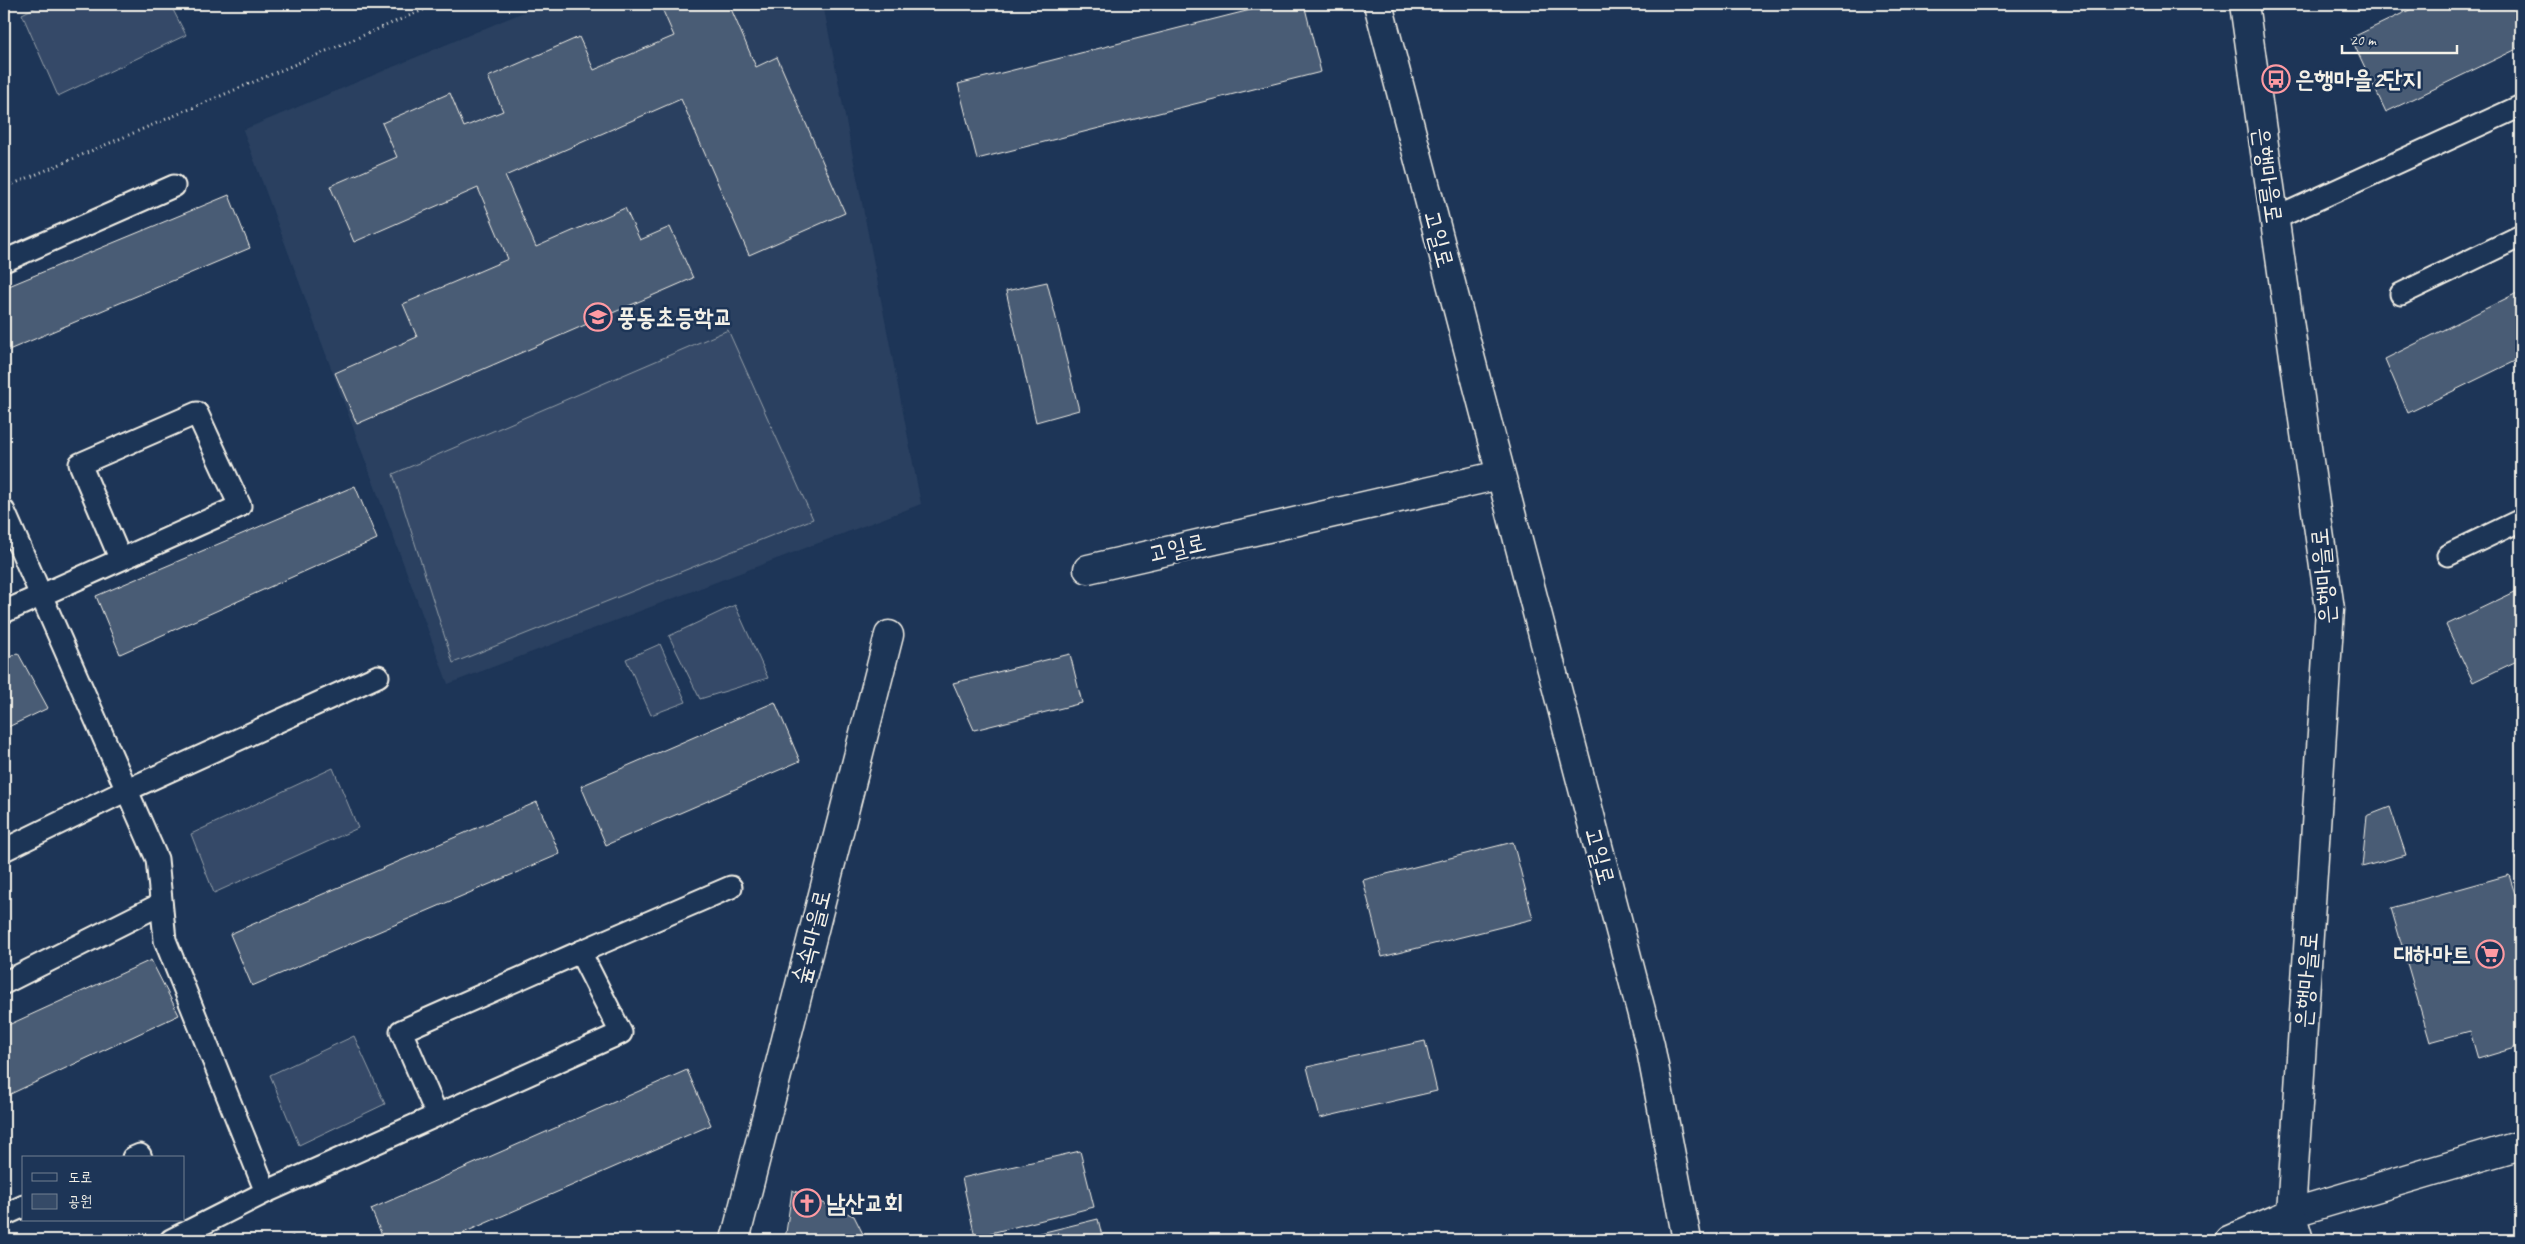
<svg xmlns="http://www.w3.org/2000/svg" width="2525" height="1244" viewBox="0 0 2525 1244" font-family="Caveat,'Poor Story',sans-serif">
<rect width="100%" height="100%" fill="#1d3557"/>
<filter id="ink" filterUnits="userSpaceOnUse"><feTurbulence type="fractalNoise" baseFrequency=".02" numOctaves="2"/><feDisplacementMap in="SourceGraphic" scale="10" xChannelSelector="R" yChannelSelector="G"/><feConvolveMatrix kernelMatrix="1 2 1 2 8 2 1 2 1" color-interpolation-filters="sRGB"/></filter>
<g filter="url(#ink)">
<!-- built -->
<path fill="#2a4060" d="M543 4H823L921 504 448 684 243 130Z"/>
<!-- green -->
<g fill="#354a67" stroke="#949ea8">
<path d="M42 4H170L186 35 58 96 22 14Z"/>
<path d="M728 330 813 519 453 663 393 474Z"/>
<path d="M735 605 768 678 700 699 669 636Z"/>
<path d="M660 644 686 702 651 715 626 659Z"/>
<path d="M333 768 358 828 214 893 191 834Z"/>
<path d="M354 1036 385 1104 299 1145 270 1075Z"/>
</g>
<!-- building -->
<g fill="#485b74" stroke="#f4f1e8">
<path d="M660 4H729L756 67 777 57 845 213 749 255 681 99 505 176 536 247 625 208 640 240 670 227 693 278 357 424 335 373 417 337 403 304 508 259 478 188 354 242 330 186 397 157 382 123 450 93 464 127 503 111 488 77 579 37 594 70 674 36Z"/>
<path d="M1274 4H1304L1321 72 977 159 958 84Z"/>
<path d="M2422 4H2521V47L2386 112 2351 38Z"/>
<path d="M229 195 250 248 4 352V288Z"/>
<path d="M1047 282 1079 410 1036 422 1006 291Z"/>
<path d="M2521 291V358L2408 413 2385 359Z"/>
<path d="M355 486 377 539 120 654 96 596Z"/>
<path d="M2521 589V659L2473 682 2446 625Z"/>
<path d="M18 653 48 708 4 729V660Z"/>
<path d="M1070 654 1082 703 974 730 953 683Z"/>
<path d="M775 702 800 761 606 845 581 786Z"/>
<path d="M537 802 560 854 252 986 230 934Z"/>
<path d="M2390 807 2406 855 2362 867 2367 816Z"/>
<path d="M1513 842 1533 919 1382 957 1363 880Z"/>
<path d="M2521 852V871L2514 855Z"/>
<path d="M2509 875 2521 913V1046L2478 1059 2470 1031 2430 1042 2391 908Z"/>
<path d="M151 960 179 1015 4 1097V1027Z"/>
<path d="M1425 1041 1437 1091 1320 1118 1307 1067Z"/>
<path d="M687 1070 711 1125 447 1240H384L371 1209Z"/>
<path d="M1080 1151 1094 1207 975 1237 962 1178Z"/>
<path d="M792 1190 854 1216 866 1240H785Z"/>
<path d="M1098 1219 1103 1240H1012Z"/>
<path d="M293 1236 295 1240H283Z"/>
</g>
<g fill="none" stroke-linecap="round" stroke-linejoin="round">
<!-- service casing -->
<g stroke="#f4f1e8" stroke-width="25">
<g id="service">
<path d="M2274 219 2521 106"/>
<path d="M4 261 174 186"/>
<path d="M2401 294 2521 236"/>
<path d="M4 511 157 859 165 940 266 1192"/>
<path d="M2448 555 2521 520"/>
<path d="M4 612 240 506 197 413 80 464 120 558"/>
<path d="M4 850 127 790 378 676"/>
<path d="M580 952 731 887"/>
<path d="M4 983 161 904"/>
<path d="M133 1158 140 1155 141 1158"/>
<path d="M4 1215 24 1206"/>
<path d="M171 1240 266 1192 621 1033 580 952 401 1031 437 1115"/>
</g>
</g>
<!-- minor casing -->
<g stroke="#f4f1e8" stroke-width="31">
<g id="minor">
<path d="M1088 569 1500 475"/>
<path d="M2291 1213 2521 1145"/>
<path d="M735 1240 889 635"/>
</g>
</g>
<!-- tertiary casing -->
<g stroke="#f4f1e8" stroke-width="31">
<g id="tertiary">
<path d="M2244 4 2330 609 2291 1213 2299 1240"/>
<path d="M2229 1240 2291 1213"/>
</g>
</g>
<!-- secondary casing -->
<g stroke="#f4f1e8" stroke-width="31">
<path id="secondary" d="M1378 4 1650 1045 1687 1240"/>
</g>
<!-- path -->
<path stroke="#f4f1e8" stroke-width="3" stroke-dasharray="1 4" stroke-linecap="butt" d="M4 188 437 4"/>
<!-- service -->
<use href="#service" stroke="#1d3557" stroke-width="21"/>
<!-- minor -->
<use href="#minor" stroke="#1d3557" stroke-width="28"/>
<!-- tertiary -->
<use href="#tertiary" stroke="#1d3557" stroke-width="28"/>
<!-- secondary -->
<use href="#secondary" stroke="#1d3557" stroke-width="28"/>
</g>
</g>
<!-- icons -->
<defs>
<g id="bus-ring" transform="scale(1.4375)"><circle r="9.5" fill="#1d3557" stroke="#ff9aa2" stroke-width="1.5"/><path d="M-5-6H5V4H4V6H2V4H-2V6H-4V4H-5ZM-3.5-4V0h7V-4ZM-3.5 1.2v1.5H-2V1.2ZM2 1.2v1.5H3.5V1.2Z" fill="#ff9aa2"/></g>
<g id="school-ring" transform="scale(1.4375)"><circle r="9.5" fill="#1d3557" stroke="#ff9aa2" stroke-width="1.5"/><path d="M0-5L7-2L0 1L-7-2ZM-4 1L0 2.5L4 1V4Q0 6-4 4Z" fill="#ff9aa2"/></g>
<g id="supermarket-ring" transform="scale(1.4375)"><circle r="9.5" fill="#1d3557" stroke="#ff9aa2" stroke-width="1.5"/><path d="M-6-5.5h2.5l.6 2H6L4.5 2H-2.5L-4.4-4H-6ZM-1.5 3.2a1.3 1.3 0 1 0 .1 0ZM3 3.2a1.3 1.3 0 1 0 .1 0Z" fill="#ff9aa2"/></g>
<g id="church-ring" transform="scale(1.4375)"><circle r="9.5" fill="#1d3557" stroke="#ff9aa2" stroke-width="1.5"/><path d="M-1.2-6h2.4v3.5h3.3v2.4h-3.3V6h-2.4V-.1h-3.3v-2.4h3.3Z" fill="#ff9aa2"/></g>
</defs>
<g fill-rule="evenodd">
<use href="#bus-ring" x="2276" y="79"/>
<use href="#school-ring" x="598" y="317"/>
<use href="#supermarket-ring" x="2490" y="954"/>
<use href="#church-ring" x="807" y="1203"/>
</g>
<g text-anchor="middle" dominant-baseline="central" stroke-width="5" stroke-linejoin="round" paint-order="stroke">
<!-- poi labels -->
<g font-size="24" font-weight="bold" fill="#f4f1e8" stroke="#1d3557" text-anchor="start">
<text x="2295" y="79">은행마을2단지</text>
<text x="617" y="317">풍동초등학교</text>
<text x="2471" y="954" text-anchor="end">대하마트</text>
<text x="826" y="1203">남산교회</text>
</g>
<!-- street labels -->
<g font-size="24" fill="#f4f1e8" stroke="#1d3557">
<text transform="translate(2268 175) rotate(82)">은행마을로</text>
<text transform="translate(1439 239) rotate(75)">고일로</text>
<text transform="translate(1177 548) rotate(-13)">고일로</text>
<text transform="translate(2323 576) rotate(-95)">은행마을로</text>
<text transform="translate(1600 856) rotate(75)">고일로</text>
<text transform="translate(811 937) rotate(-76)">숲속마을로</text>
<text transform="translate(2306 980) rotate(-86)">은행마을로</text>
</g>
</g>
<!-- margin -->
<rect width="2525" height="1244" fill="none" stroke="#1d3557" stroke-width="20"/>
<rect x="10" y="10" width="2505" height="1224" fill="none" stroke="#f4f1e8" stroke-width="2" filter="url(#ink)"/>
<!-- legend -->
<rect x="22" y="1156" width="162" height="65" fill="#1d3557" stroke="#738091"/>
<rect x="32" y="1173" width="25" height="8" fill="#1d3557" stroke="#738091"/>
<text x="68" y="1182" font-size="15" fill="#f4f1e8">도로</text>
<rect x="32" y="1194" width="25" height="15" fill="#354a67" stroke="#738091"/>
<text x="68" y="1206" font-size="15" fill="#f4f1e8">공원</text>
<!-- scale -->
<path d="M2342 45v8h115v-8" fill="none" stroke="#f4f1e8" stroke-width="2.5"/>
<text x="2350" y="45" font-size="15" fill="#f4f1e8" stroke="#1d3557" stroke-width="4" paint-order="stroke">20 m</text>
</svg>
